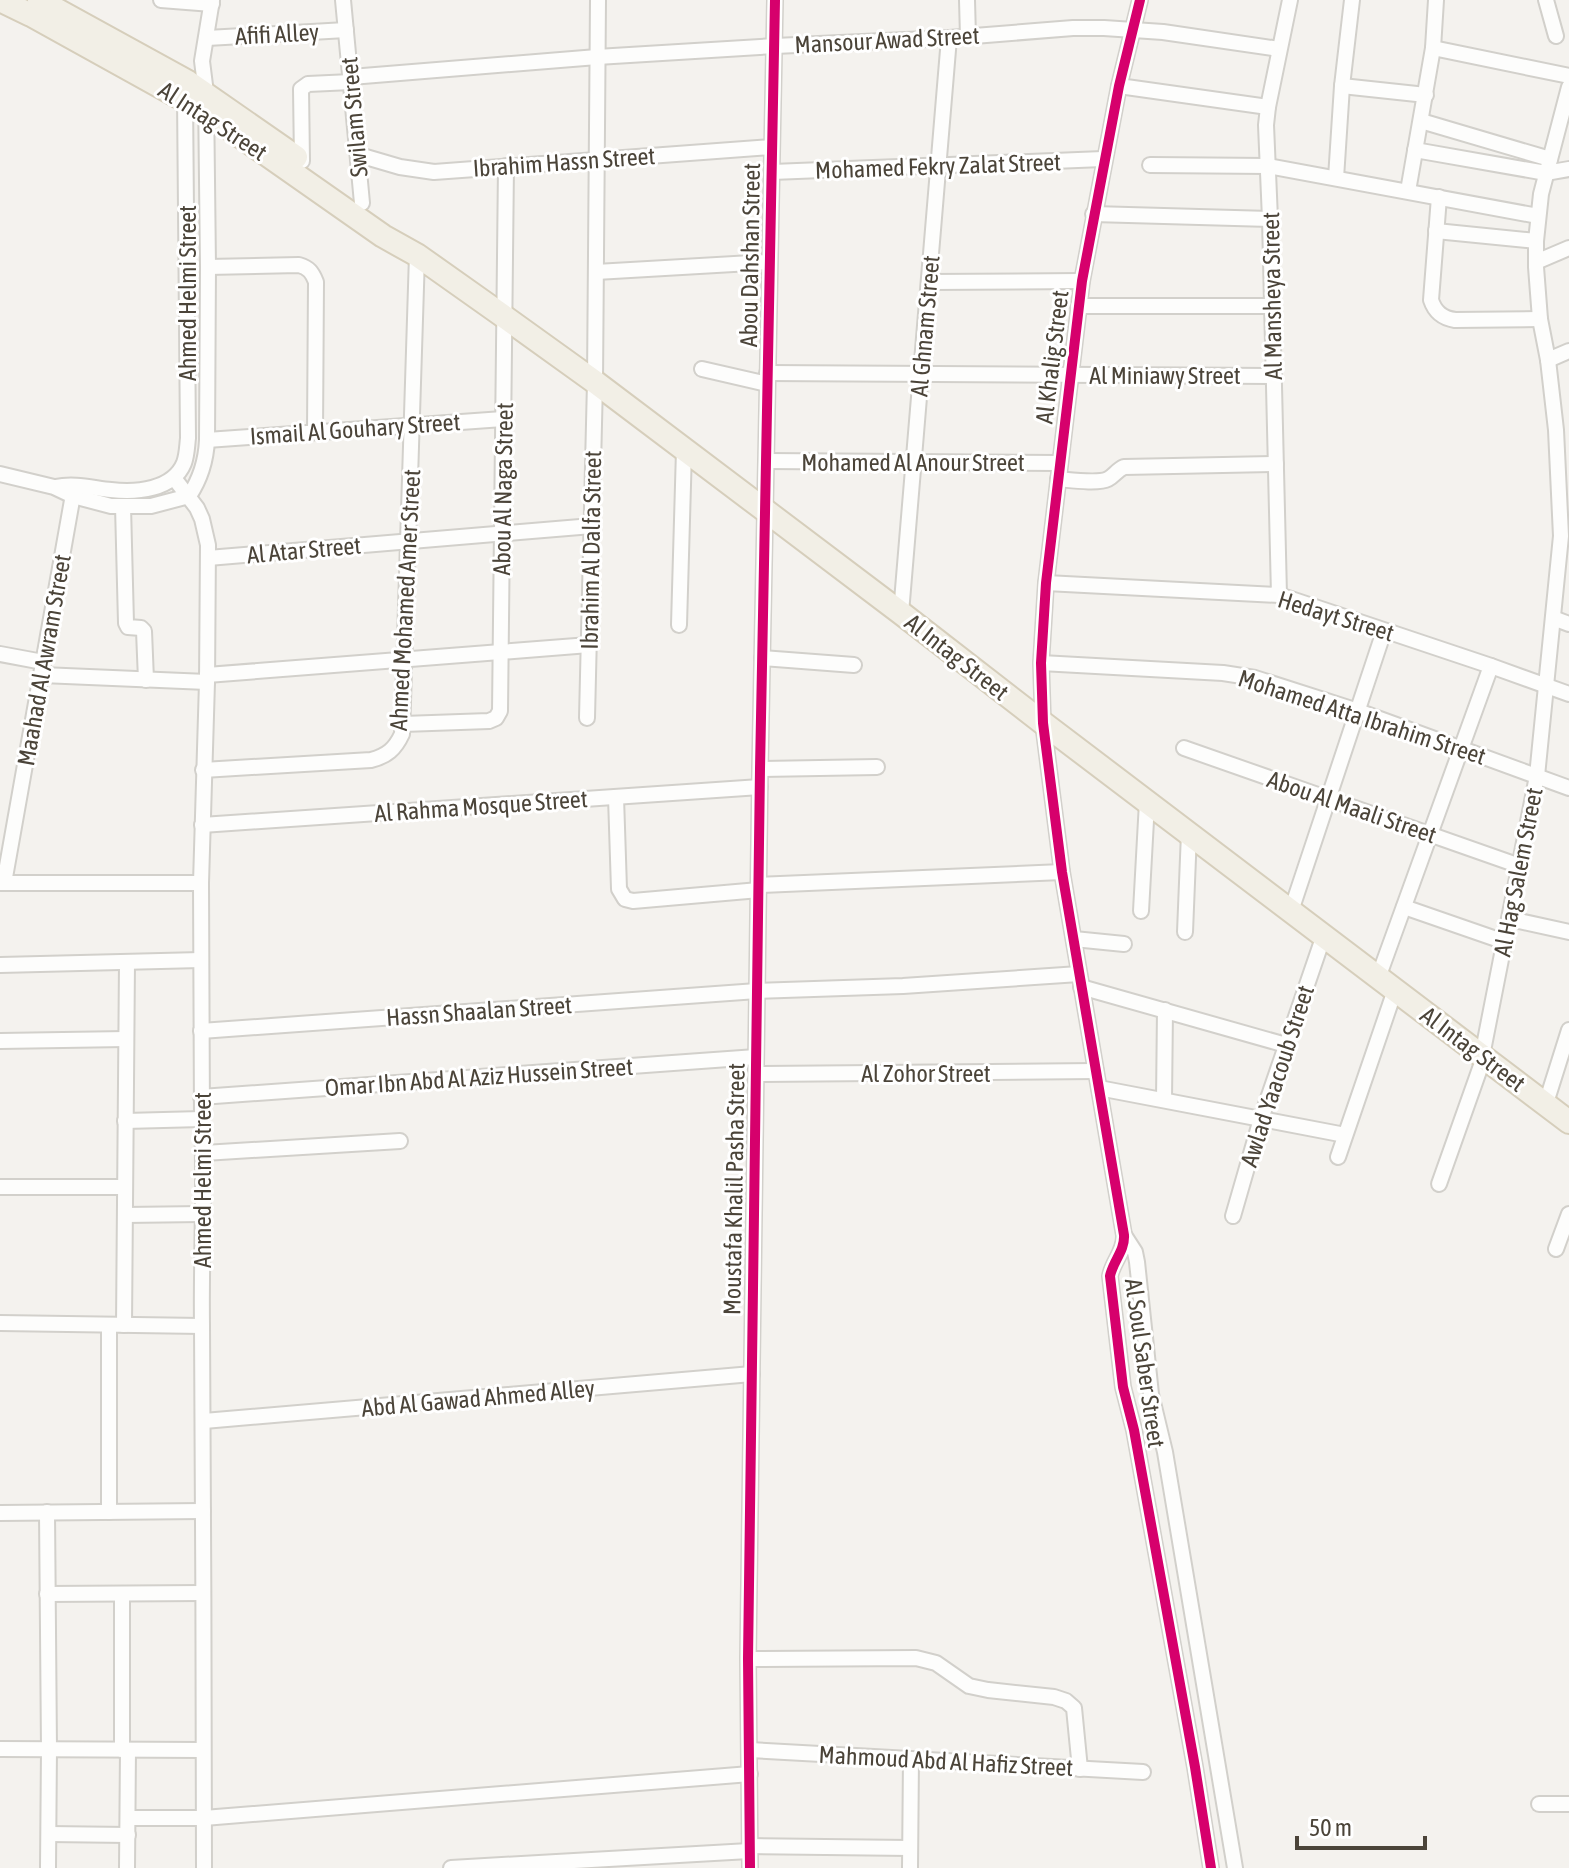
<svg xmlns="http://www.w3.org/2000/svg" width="1569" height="1868" viewBox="0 0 1569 1868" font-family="'Asap Condensed',sans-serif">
<rect width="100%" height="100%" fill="#f4f2ee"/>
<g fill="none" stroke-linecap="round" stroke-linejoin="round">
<!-- minor casing -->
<g stroke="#d2d0cb" stroke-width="18">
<g id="minor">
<path d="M161 0 212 4"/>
<path d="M343 0 362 203"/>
<path d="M967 0 968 37"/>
<path d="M1140 0 1119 86 1082 281 1046 583 1041 663 1043 723 1062 872 1124 1235C1125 1251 1113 1261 1110 1276L1123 1387 1134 1430 1195 1767 1211 1868"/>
<path d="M1546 0 1556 36"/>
<path d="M207 38 346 30"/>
<path d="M1433 48 1569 76"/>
<path d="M351 77 597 57 775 46 949 38 1073 28H1104L1163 32 1279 49"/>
<path d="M1119 86 1268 107"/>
<path d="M1342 86 1426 95"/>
<path d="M1421 121 1550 159"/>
<path d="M1415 150 1546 173 1569 169"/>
<path d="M359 155 400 167 434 172 772 147"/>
<path d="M302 161 301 89 308 84 351 82"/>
<path d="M1150 165 1268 166 1538 216"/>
<path d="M772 172 1103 159"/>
<path d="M1336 178 1342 86 1352 0"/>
<path d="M1408 191 1433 48 1436 0"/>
<path d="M1439 197 1431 300C1435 312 1442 318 1455 320L1540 319"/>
<path d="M1093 214 1270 219"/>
<path d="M1436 231 1536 241"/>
<path d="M1536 262 1569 248"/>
<path d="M208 267 299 265C309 268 312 272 316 282L315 432"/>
<path d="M596 272 769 262"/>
<path d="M929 282 1082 281"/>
<path d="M1078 306H1272"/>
<path d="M1548 360 1569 351"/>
<path d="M702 369 767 384"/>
<path d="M767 373 1274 376"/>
<path d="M207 440 503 419"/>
<path d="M766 461 1060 463"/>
<path d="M0 474 54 487 73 496 111 506H151L189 496C201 478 206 461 207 440L208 267 206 93 202 61 212 0"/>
<path d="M174 478 197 508 202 519 208 545 207 682 201 883 202 1119C205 1188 201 1257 202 1326 204 1507 203 1687 204 1868"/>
<path d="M1058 479C1070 480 1098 484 1108 479 1114 476 1117 470 1124 467L1276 464"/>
<path d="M55 487C75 483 92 488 111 490 136 493 173 490 184 463 187 455 187 447 188 438L185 97"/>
<path d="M123 506 126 623 128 627 141 628 144 631 146 680"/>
<path d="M208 558 592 526"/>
<path d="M1046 583 1279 595 1491 666 1569 694"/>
<path d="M1279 595 1270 219 1266 125 1268 107 1290 0"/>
<path d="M901 613 949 38"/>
<path d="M1553 618 1569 624"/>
<path d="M679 625 684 450"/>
<path d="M0 654 43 662"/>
<path d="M762 658 854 665"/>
<path d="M1041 663 1223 673 1255 678 1358 711 1569 788"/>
<path d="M42 675 207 682"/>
<path d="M207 675 589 645"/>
<path d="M587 718 595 382 598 0"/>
<path d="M403 724 489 721 496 718 500 711 506 166"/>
<path d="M1184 748 1520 866"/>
<path d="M760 769 877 767"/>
<path d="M203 770 371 760C387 756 395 749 402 734L417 255"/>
<path d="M616 797 619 889 625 899 633 901 759 890"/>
<path d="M202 825 760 787"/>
<path d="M0 883H201"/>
<path d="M4 883 74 489"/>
<path d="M759 885 1062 872"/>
<path d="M1404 907 1505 942"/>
<path d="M1141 911 1147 802"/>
<path d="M1291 911 1384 631"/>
<path d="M1510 919 1569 932"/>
<path d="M1185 932 1189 833"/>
<path d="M1074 939 1124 944"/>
<path d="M0 965 201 960"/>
<path d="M1378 978 1491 666"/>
<path d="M1081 987 1286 1045"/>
<path d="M201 1031 757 991 903 986 1079 974"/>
<path d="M0 1041 126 1039"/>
<path d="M1482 1056 1537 776 1561 536 1556 430 1548 360 1540 319 1536 267V241L1541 194 1569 87"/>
<path d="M756 1074 1096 1071"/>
<path d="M1099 1088 1345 1135"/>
<path d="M201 1097 756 1057"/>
<path d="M1164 1100 1165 1010"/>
<path d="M1546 1103 1569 1030"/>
<path d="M125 1121 202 1119"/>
<path d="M204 1153 400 1141"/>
<path d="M1338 1157 1395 990"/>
<path d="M1439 1184 1484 1057"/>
<path d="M0 1187H125"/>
<path d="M125 1215 202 1214"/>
<path d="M1233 1216 1261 1119 1324 935"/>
<path d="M1124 1235 1135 1252 1137 1262 1151 1394 1165 1452 1235 1868"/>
<path d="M1556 1249 1569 1214"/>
<path d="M0 1323 202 1326"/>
<path d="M109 1325V1512"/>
<path d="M124 1325 127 962"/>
<path d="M204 1421 752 1374"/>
<path d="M47 1512 49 1749 48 1868"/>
<path d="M0 1513 203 1511"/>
<path d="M47 1594 203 1593"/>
<path d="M122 1594V1750"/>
<path d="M748 1659 916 1658 936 1663 969 1686 988 1690 1054 1697 1066 1701 1074 1708 1080 1769"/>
<path d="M0 1749 203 1750"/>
<path d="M750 1750 1143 1772"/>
<path d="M1539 1804H1569"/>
<path d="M128 1818H204L750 1774"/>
<path d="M49 1834 128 1835"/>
<path d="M750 1846 910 1848"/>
<path d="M127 1868 128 1750"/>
<path d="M451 1868 749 1851"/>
<path d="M750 1868 748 1659 760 769 775 0"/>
<path d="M910 1868 911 1759"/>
</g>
</g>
<!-- primary casing -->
<g stroke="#d6cebb" stroke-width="26">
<g id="primary">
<path d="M0 0 31 15 206 112 383 236 417 255 506 318 595 382 901 613 1043 723 1569 1122"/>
<path d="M39 0 188 82 296 157"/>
</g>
</g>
<!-- minor -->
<use href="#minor" stroke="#fdfdfc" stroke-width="14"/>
<!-- primary -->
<use href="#primary" stroke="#f2efe6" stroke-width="22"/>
<!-- cycleway casing -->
<g stroke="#fff" stroke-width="15">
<g id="cycleway">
<path d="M1140 0 1119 86 1082 281 1046 583 1041 663 1043 723 1062 872 1124 1235C1125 1251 1113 1261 1110 1276L1123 1387 1134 1430 1195 1767 1211 1868"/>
<path d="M750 1868 748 1659 760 769 775 0"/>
</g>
</g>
<!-- cycleway -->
<use href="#cycleway" stroke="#d6006c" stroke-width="10"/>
</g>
<g text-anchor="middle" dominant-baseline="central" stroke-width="6" stroke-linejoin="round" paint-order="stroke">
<!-- street labels -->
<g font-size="24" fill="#4b4439" stroke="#fff">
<text transform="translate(277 34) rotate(-3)">Afifi Alley</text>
<text transform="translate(887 40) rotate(-3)">Mansour Awad Street</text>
<text transform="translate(354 117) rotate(-95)">Swilam Street</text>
<text transform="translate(213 121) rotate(33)">Al Intag Street</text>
<text transform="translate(564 162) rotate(-4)">Ibrahim Hassn Street</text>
<text transform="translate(938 166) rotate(-2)">Mohamed Fekry Zalat Street</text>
<text transform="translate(750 255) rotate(-89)">Abou Dahshan Street</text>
<text transform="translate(187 293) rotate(-90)">Ahmed Helmi Street</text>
<text transform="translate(1272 296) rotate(-91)">Al Mansheya Street</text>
<text transform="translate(925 326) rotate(-85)">Al Ghnam Street</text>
<text transform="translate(1052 357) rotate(-83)">Al Khalig Street</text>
<text x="1165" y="375">Al Miniawy Street</text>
<text transform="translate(355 429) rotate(-4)">Ismail Al Gouhary Street</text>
<text x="913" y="462">Mohamed Al Anour Street</text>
<text transform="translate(503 489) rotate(-89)">Abou Al Naga Street</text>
<text transform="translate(304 550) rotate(-5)">Al Atar Street</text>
<text transform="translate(591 550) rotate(-89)">Ibrahim Al Dalfa Street</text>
<text transform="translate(405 600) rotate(-87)">Ahmed Mohamed Amer Street</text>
<text transform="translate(1336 616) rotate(17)">Hedayt Street</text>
<text transform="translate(957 657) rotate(38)">Al Intag Street</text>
<text transform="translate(44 660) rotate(-80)">Maahad Al Awram Street</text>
<text transform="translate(1362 717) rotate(18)">Mohamed Atta Ibrahim Street</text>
<text transform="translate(481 806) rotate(-4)">Al Rahma Mosque Street</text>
<text transform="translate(1352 807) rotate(19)">Abou Al Maali Street</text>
<text transform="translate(1518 872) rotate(-79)">Al Hag Salem Street</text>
<text transform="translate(479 1011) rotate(-4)">Hassn Shaalan Street</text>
<text transform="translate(1473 1049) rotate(37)">Al Intag Street</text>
<text x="926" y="1073">Al Zohor Street</text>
<text transform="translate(1277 1076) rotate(-72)">Awlad Yaacoub Street</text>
<text transform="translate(479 1077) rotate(-4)">Omar Ibn Abd Al Aziz Hussein Street</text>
<text transform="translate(202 1180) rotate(-90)">Ahmed Helmi Street</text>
<text transform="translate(734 1189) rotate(-89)">Moustafa Khalil Pasha Street</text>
<text transform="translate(1145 1363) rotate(82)">Al Soul Saber Street</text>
<text transform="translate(478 1398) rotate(-5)">Abd Al Gawad Ahmed Alley</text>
<text transform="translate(946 1761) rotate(3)">Mahmoud Abd Al Hafiz Street</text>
</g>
</g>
<!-- scale -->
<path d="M1297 1836v12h128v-12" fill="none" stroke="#4b4439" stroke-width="4"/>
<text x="1309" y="1836" font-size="24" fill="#4b4439" stroke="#ffffff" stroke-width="6" paint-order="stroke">50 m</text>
</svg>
